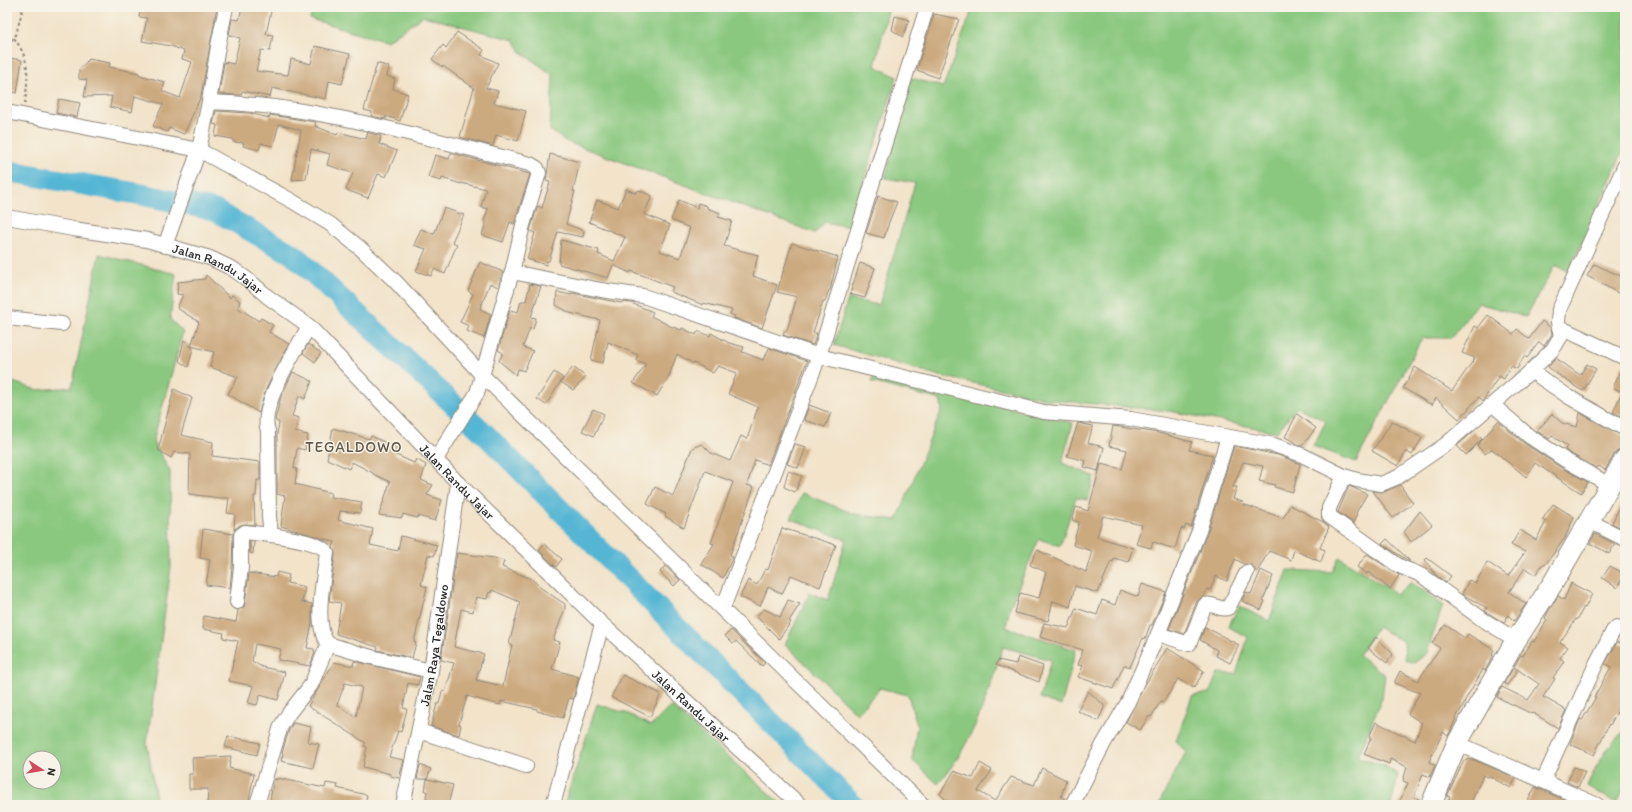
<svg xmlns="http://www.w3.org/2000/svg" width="1632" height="812" viewBox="0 0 1632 812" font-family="Itim,sans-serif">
<rect width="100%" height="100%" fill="#f7f3e8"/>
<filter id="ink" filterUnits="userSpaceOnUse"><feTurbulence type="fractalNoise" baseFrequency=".025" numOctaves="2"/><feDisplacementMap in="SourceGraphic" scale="8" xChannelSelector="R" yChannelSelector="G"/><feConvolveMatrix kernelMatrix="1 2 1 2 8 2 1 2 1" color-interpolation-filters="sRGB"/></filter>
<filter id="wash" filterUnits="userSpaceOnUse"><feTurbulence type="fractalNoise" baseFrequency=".012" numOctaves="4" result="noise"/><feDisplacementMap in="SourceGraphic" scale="16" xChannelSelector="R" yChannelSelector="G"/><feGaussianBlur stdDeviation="0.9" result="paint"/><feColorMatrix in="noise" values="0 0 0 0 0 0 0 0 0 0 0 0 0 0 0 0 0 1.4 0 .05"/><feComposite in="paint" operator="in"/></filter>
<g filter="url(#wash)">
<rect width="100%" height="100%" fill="#f2e3c9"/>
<!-- green -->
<g fill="#8ac87f" stroke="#5a7a55" fill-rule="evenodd">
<path d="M313 7H889L875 66 897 77 849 227 825 222 815 233 565 141 550 130 553 75 521 52 514 40 423 16 387 41 310 19Z"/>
<path d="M952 7H1623L1625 8V147L1569 271 1555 265 1526 317 1478 303 1451 338H1422L1356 462 1313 446 1326 421 1297 407 1277 432 1169 411 1052 400 940 376 834 345 848 299 879 305 915 183 885 178 911 78 943 87 971 13Z"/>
<path d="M99 254 176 274 170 319 183 332 153 441 170 471 171 567 147 743 157 805H7V380L37 390 72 387ZM30 758H54V782H30Z"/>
<path d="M875 372 1034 414 1073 423 1062 463 1094 476 1088 500 1076 498 1060 546 1039 539 1010 607 1006 627 1076 650 1061 706 1040 698 1051 660 1003 647C987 697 973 744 938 784L912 760 917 725 908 695 880 688 857 714 785 644 810 593 828 600 846 540 791 519 802 493 854 514 897 520 942 409 940 400 871 382Z"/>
<path d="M1339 557 1397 594 1411 582 1443 605 1427 653 1414 663 1405 659 1404 642 1377 627 1359 655 1385 675 1382 698 1358 757 1385 766 1398 775 1391 805H1158L1186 752 1176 741 1192 696 1209 693 1218 673 1236 674 1248 637 1228 627 1239 606 1269 621 1288 570 1332 572Z"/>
<path d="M597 704 629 714 651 726 671 706 782 805H564Z"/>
<path d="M1625 730V788L1616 803 1587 786C1596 766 1608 745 1625 730Z"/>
</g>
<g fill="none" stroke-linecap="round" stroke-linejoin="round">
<!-- river -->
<path stroke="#55b6d4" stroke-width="22" d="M7 171 139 194 214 210 294 255 483 432 853 805"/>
</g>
<g id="blocks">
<!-- building -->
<g fill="#ccaa80" fill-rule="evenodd">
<path d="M141 7H217L201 96 184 134 169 128 167 132 153 126 163 104 135 96 132 112 110 107 112 96 84 97 87 80 79 79V70L89 59 110 63 109 67 139 73V75L165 82 162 91 180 98 192 62 182 59 184 51 171 46 142 41 147 18 139 17Z"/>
<path d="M242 7H272L266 34 273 35 270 51 261 50 256 71 288 75 291 59 311 64 315 46 350 54 342 84 329 81 326 99 272 88 270 97 242 91 241 95 219 94 224 62 234 64 240 38 229 35 232 19 239 20Z"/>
<path d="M934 14 959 19 938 78 917 70Z"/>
<path d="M895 16 909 20 903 37 892 30Z"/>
<path d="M457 32 484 50 481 55 498 63 486 88 498 91 494 103 526 111 518 141 496 135 493 146 460 137 474 88 443 66 442 67 432 59 443 45 446 48Z"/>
<path d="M9 58 22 60 17 93 7 91V64H8Z"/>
<path d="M377 63 389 67 387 76 395 79 393 89 408 94 400 121 386 116V119L371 116 372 112 364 110Z"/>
<path d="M59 99 80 103 77 117 56 113Z"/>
<path d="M216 111 249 113 269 118 270 115 316 122 315 126 337 135 338 132 366 139 368 132 369 133 381 136 379 144 397 151 386 177 378 174 368 198 346 190 353 173 327 165 330 154 311 149 306 179 292 180 301 130 279 124 273 146 261 143 259 150 243 146 244 143 233 142V139L215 136 217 125 213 124Z"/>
<path d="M451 153 530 174 514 224 510 222 503 242 482 235 486 222 484 221 488 209 481 207 486 189 461 183V184L442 178 441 181 428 177 435 155 449 159Z"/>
<path d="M550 154 580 162 573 191H575L566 224 584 231 583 237 558 232 549 261H547L546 265 527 259 535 233 530 231 531 227 538 206 542 208 550 182 546 181Z"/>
<path d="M626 189 635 193 639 190 652 196 644 214 670 225 660 251 680 258 690 228 671 220 679 200 697 208 698 203 707 206V208L720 213 718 217 732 221 724 246 758 255 753 276 777 285 762 328 734 318 735 316 730 314 732 310 703 303V305L671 292 673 287 631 271 630 273 613 265 608 278 559 264 561 240 599 250 598 254 614 261 625 237 589 222 597 200 618 208Z"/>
<path d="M878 196 897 202 889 222 884 238 866 233Z"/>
<path d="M444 208 464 215 452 242 457 244 445 274 434 269 431 276 416 271 426 249 414 245 421 229 434 234Z"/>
<path d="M792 243 838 257 830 290H829L825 301H823L813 333H817L813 345 783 335 784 331 786 332 788 327 797 297 777 292Z"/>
<path d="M480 262 503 272 498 287 490 283 480 309 491 314 484 338 467 331 469 326 460 322 473 294 468 291Z"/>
<path d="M860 263 875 268 865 298 850 294Z"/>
<path d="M1594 264 1625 278V283L1620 294 1587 276Z"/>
<path d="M206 275 230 298 232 295 240 301 238 308 259 321 261 318 273 325 269 332 289 344 266 389 259 413 228 394 238 377 210 367 214 352 191 346 199 322 177 308 183 295 177 294 178 282 205 279Z"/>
<path d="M530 284 541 286 531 317 536 318 533 329 530 328 523 347 533 351 524 371 518 369 516 375 499 361 503 353 498 350 510 310 518 312 521 301H526Z"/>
<path d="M557 292 571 295 572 293 621 303 622 302 631 303 653 312 651 316 670 326 681 330 682 328 696 335 698 331 710 336 711 333 729 343 744 347 742 352 763 360 765 355 766 356 769 348 807 361 768 465 755 460 747 485 754 487 730 555 733 557 723 578 701 564 714 544 711 543 733 482 705 471 684 528 665 516 666 514 647 504 655 487 673 496 692 448 702 444 711 453 730 461 741 436 747 439 758 407 728 394 737 373 718 366 713 373 694 363V364L677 354 669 376 657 396 633 383 646 364 636 360 638 355 608 342 603 363 591 360 600 320 570 313 556 305Z"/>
<path d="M1488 315 1513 334 1517 329 1529 339 1542 321 1551 328 1552 334 1544 346 1539 342 1527 358 1524 356 1517 369 1511 366 1504 379 1499 376 1483 401 1479 397 1459 419 1436 398 1432 405 1403 388 1415 367 1452 391 1475 358 1462 353 1475 326 1478 328Z"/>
<path d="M184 340 193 349 188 367 179 361Z"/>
<path d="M308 344 321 353 315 362 303 353Z"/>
<path d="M1556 358 1580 375 1587 364 1596 369 1583 391 1574 386V385L1554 372 1548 367Z"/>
<path d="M1622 366H1625V419L1613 412 1622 392 1613 388Z"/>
<path d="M573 367 586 377 573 390 561 382Z"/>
<path d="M293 372 312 381 305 399 299 396 292 416 299 418 295 432 308 435 305 450 297 448 294 468 297 469 295 484 331 493 330 497 362 502 360 513 340 511 338 520 373 529 370 545 398 551 401 536 437 545 434 556 428 555 421 585 427 587 414 642 416 643 412 658 377 650 378 647 336 634 341 603 329 601 335 554 333 547 335 542 281 526 285 496 277 494V435L279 423 275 420 281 396Z"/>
<path d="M554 372 563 378 546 405 537 399Z"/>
<path d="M174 389 192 398 181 435 213 442 212 456 260 462V480H257L256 496H254L255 525 245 524 240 525 234 530 235 514 227 513 229 498H220L189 494 190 454 174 452 171 458 158 450Z"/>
<path d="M809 405 831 413 825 427 804 420Z"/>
<path d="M593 409 604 414 594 436 582 431Z"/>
<path d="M1580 413 1625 437V448L1620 449 1615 453 1605 470 1599 466 1597 468 1569 453 1565 449 1567 446 1552 436 1549 439 1537 431 1552 414 1562 423 1577 427Z"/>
<path d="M1297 414 1316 428 1302 446 1295 443V442L1285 437Z"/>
<path d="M1392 421 1422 438 1412 455 1406 451 1398 466 1372 451Z"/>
<path d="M1498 421 1524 443 1560 467 1588 482 1581 493 1535 463 1526 477 1492 449 1485 454 1477 446Z"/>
<path d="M1078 423 1093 426 1088 443 1104 447 1098 471 1084 467 1086 461 1067 456Z"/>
<path d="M1113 426 1159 433 1192 442 1189 450 1213 455 1191 527 1186 525 1184 529 1181 528 1175 549 1153 542 1151 548 1136 544 1142 525 1103 516 1097 537 1133 548 1128 562 1114 558 1113 562 1111 561 1098 593 1075 586 1070 607 1053 601 1048 621 1015 613 1020 593 1039 598 1046 572 1030 565 1037 550 1086 572 1092 551 1073 545 1079 522 1072 520 1076 507 1088 511 1101 464 1122 469 1127 450 1109 446Z"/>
<path d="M333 428 369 439 371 436 397 448 394 454 414 463 416 459 426 465 421 480 433 485 427 495 442 500 435 521 418 516 417 518 403 514 402 518 379 515 390 482 373 474V473L352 462 349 469 327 459Z"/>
<path d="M1474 431 1482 439 1466 455 1457 446Z"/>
<path d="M795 444 806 447 798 468 787 464Z"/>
<path d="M1234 446 1278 455 1300 464 1293 492 1274 487 1275 485 1259 481 1263 466 1243 462 1233 487H1237L1233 499 1243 502 1242 504 1283 518 1290 505 1323 522 1329 527 1320 548 1325 550 1321 562 1294 550 1291 560 1269 551 1257 572 1251 565 1244 564 1235 559 1227 581 1216 576 1210 590 1207 589 1204 596 1197 601 1184 634 1169 629 1207 534Z"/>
<path d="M788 471 802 476 795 492 784 487Z"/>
<path d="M1400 485 1413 503 1393 518 1373 491 1384 492Z"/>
<path d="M1349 486 1367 494 1356 513 1357 514 1353 523 1338 512Z"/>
<path d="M1625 495V530L1612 523Z"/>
<path d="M1553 504 1574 517 1565 538 1545 565 1543 564 1535 575 1525 568 1509 592 1526 604 1514 621 1508 615 1504 623 1485 611 1487 608 1462 594 1469 580 1476 583 1487 562 1508 576 1525 552 1511 545 1520 530 1536 540 1546 522 1542 520Z"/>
<path d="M1420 511 1432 525 1411 542 1404 532Z"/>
<path d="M782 528 836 545 820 587 791 575 782 594 768 587 760 606 740 597 748 580 757 585 765 569 768 570Z"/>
<path d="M203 529 233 534 232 567 230 588 206 585 210 560 200 558Z"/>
<path d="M1595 534 1615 544 1609 554 1590 543Z"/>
<path d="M1387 539 1409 560V561L1382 544Z"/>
<path d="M250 541 254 542 253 554 250 553Z"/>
<path d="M544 544 562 559 556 567 539 550Z"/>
<path d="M457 553 494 558 504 561 502 567 532 579 541 588 565 604V609L553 640 560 642 552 669 579 677 573 699 569 698 563 718 537 711V709L501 701 500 705 467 696 459 724 461 725 459 735 431 726 437 704H439L442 691 445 692 454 663 441 660ZM492 590 520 602 509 644 512 645 503 686 476 680 484 654 454 647 461 609 473 612 476 597 487 599 489 592 491 593Z"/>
<path d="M1367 554 1399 575 1390 589 1368 572 1367 574 1357 567Z"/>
<path d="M1427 558 1451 576 1446 583 1436 575 1425 560Z"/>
<path d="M665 566 680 580 674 586 660 572Z"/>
<path d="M1610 566 1625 574 1617 588 1602 578Z"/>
<path d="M1261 570 1273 576 1263 600 1265 601 1261 610 1242 601 1246 592 1251 594Z"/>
<path d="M277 572 289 575 287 583 305 587 302 602 312 604V622L307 648 314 649V652H315L310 666 278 660 281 649 255 644 252 661 262 667 285 672 278 700 260 695 257 705 248 703 253 686 229 681 238 641 223 638 224 633 203 629 204 616 236 622 238 610 244 607 245 603 249 573 276 577Z"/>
<path d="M1571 583 1592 594 1585 608 1584 607 1577 620 1576 619 1560 642 1568 647 1560 658 1564 661 1553 678 1555 679 1543 697 1566 710 1558 728 1533 713 1532 714 1497 697 1502 687 1528 700 1539 684 1514 667 1521 655 1523 656 1532 641 1534 642 1547 620 1545 618 1549 610 1558 596 1564 600Z"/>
<path d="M1142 584 1166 592 1152 625H1150L1145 639 1143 638 1130 667 1124 665 1113 689 1078 677 1083 666 1078 665 1083 650 1040 637 1044 623 1068 628 1076 608 1097 615 1102 600 1115 605 1120 590 1138 597Z"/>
<path d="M788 600 800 604 789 621 791 622 779 639 756 616 764 609 780 617Z"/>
<path d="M1445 625 1465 638 1468 634 1494 650 1492 655 1493 656 1485 671 1483 669 1481 673 1464 702 1465 703 1458 714 1448 736 1443 732 1429 762 1435 765 1430 777 1423 774 1414 797 1421 800 1420 805H1398L1408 783 1403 781 1407 767 1390 759 1389 764 1364 754 1371 738 1369 737 1376 722 1415 741 1422 723 1408 714 1420 693 1394 683 1400 671 1418 681 1440 648 1432 643Z"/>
<path d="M1205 627 1239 645 1230 663 1216 656 1217 650 1200 640Z"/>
<path d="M731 630 765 663 762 666 736 641 733 644 725 636Z"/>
<path d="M1376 637 1393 654 1387 663 1368 648Z"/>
<path d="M1617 642 1625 645V715L1617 712 1610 725 1609 724 1594 755 1570 744 1580 719 1582 720 1596 697H1594L1611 667 1605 664Z"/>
<path d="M1167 648 1204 671 1194 688 1178 679 1170 692 1163 702 1161 701 1151 717 1149 716 1140 730 1126 722 1142 690Z"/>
<path d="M1018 657 1043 666 1039 682 996 665 998 660 1016 664Z"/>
<path d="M354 661 420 677 418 685 408 683 403 708 407 709 401 732 398 731 389 757 404 760 399 778 390 776V774L363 767 367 747 364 746 366 743 308 706 334 662 353 666ZM345 683 362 687 356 717 337 705Z"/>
<path d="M1513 669 1517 672 1507 685 1504 683Z"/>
<path d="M623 675 661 694 650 717 611 697Z"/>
<path d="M1088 691 1104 705V708L1098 721 1078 711Z"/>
<path d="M293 723 311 727 308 742 319 744 313 768 281 761 283 753H282L289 730Z"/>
<path d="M228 736 260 743 257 755 225 747Z"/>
<path d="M231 756 229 768 254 774 248 805H207L208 789H189V774H193L192 758Z"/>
<path d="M1467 759 1474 760 1516 778 1511 788 1489 776 1488 777 1483 775 1470 805H1446L1450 797 1447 796 1450 790 1464 760 1466 761Z"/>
<path d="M980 763 992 770 978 791 995 801 1011 777 1034 785 1042 768 1066 780 1061 797 1064 798 1061 805H951L940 794 954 771 973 778Z"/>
<path d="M420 765 431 769 427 779H417Z"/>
<path d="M1574 767 1585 772 1578 787 1567 782Z"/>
<path d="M277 778 325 788 326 783 338 785 337 788 367 795 365 805H269L274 779 277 780Z"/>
<path d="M427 779 453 785 448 805H425L427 791H425Z"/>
<path d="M1535 787 1571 803 1569 805H1526Z"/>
</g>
</g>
</g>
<g filter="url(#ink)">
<use href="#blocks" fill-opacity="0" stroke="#8e877a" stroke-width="1"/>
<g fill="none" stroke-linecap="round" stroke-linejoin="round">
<!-- street casing -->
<g stroke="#8e877a" stroke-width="16">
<g id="street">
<path d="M209 102C319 105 424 138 530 164L537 168 539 173 523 225 512 272"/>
<path d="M7 112 199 150 292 201 330 224 360 248 395 281 483 376 923 805"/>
<path id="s1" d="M7 217 73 229 147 240 210 258 233 269 252 283 268 297 309 326 458 483 602 624 800 805"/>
<path d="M165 246 199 150 209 102 218 46 226 7"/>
<path d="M7 318 62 324"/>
<path d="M309 326C297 349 258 406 268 431L269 517 271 535C284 537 322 542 327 553 324 577 313 625 328 644L371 657 431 671"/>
<path d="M1559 327 1625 358"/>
<path d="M1531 371 1569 397 1625 429"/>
<path d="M1493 405 1529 436 1565 460 1610 485"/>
<path d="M436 459 477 393 512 272 601 290 643 296 819 356 1044 412 1131 419 1274 445 1302 455 1344 476 1357 480 1381 484 1398 477 1445 445 1531 371 1553 349 1561 336 1558 322 1559 310 1625 165"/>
<path d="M1344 476 1329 508V516L1396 564C1405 570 1415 571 1424 577L1482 619 1516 640"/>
<path d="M1589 521 1625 539"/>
<path d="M237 602 241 567V535L245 532 271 535"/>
<path d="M723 608 819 356 927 7"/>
<path d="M1158 634 1189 644 1205 605C1212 602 1220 611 1228 608L1247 572"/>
<path d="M419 731 526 766"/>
<path d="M1457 743 1597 805"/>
<path d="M1543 781 1596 664 1613 631 1617 627 1625 630"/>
<path d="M258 805V801L281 726 289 713 311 685 328 644"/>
<path id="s2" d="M403 805 431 671 458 483"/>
<path d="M553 805 602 624"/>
<path d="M1072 805 1104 743 1128 702 1158 634 1199 531 1228 437"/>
</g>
</g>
<!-- secondary casing -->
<g stroke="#8e877a" stroke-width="22">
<path id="secondary" d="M1431 805 1457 743 1516 640 1553 583 1625 459"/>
</g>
<!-- path -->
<g stroke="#8e877a" stroke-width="2" stroke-dasharray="3 3" stroke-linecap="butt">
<path d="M14 38C31 61 28 75 25 103"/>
<path d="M7 45 16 35 23 7"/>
</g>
<!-- street -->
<use href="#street" stroke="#fff" stroke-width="14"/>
<!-- secondary -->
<use href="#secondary" stroke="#fff" stroke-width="20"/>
</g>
</g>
<g text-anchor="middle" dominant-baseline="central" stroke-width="3" stroke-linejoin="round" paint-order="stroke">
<!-- street labels -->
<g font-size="13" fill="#2b2b2b" stroke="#f7f3e8">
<text stroke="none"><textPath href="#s1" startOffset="219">Jalan Randu Jajar</textPath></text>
<text stroke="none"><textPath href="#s1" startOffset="543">Jalan Randu Jajar</textPath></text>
<text stroke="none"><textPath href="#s2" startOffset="163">Jalan Raya Tegaldowo</textPath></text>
<text stroke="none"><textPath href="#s1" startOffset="867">Jalan Randu Jajar</textPath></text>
</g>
<!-- quarter labels -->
<g font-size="15" letter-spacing="1" fill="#635749" stroke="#f7f3e8">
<text x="354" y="447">TEGALDOWO</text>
</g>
</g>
<!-- margin -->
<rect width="1632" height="812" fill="none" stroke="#f7f3e8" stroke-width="24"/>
<!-- north arrow -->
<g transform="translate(42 770) rotate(102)"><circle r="19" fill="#f7f3e8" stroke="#a5a39c"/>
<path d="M0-3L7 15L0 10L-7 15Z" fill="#d1495b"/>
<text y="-6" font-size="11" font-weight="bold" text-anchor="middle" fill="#2b2b2b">N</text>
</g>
</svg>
